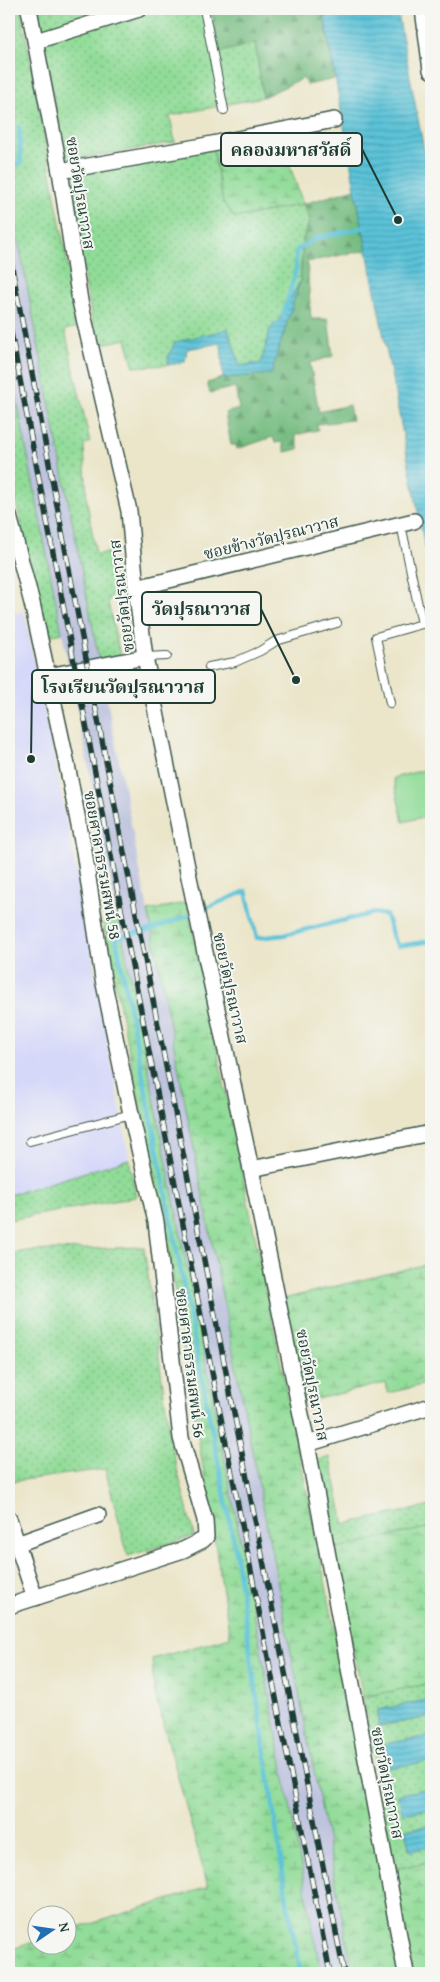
<svg xmlns="http://www.w3.org/2000/svg" width="440" height="1982" viewBox="0 0 440 1982" font-family="'Gentium Book Plus','Noto Serif Thai',serif">
<defs>
<pattern id="grass-dots" width="8" height="8" patternUnits="userSpaceOnUse" patternTransform="scale(1.25)"><rect width="8" height="8" fill="#91dc98"/><path d="M2 2h.1M6 6h.1" fill="none" stroke="#76b47d" stroke-width="1.8" stroke-linecap="round"/></pattern>
<pattern id="forest-firs" width="22" height="20" patternUnits="userSpaceOnUse" patternTransform="scale(1.25)"><rect width="22" height="20" fill="#74bc80"/><path d="M5 1l3.5 6h-7zM16 11l3.5 6h-7z" fill="#5f9a6a"/></pattern>
<pattern id="wetland-marsh" width="20" height="14" patternUnits="userSpaceOnUse" patternTransform="scale(1.25)"><rect width="20" height="14" fill="#91dc98"/><path d="M1 5h8M5 5V1M11 12h8M15 12V8" fill="none" stroke="#76b47d"/></pattern>
<pattern id="water-rules" width="6" height="5" patternUnits="userSpaceOnUse" patternTransform="scale(1.25)"><rect width="6" height="5" fill="#5bc2d8"/><path d="M0 2.5h6" fill="none" stroke="#4b9fb0"/></pattern>
</defs>
<rect width="100%" height="100%" fill="#f6f6f2"/>
<filter id="ink" filterUnits="userSpaceOnUse"><feTurbulence type="fractalNoise" baseFrequency=".02" numOctaves="2"/><feDisplacementMap in="SourceGraphic" scale="10" xChannelSelector="R" yChannelSelector="G"/><feConvolveMatrix kernelMatrix="1 2 1 2 8 2 1 2 1" color-interpolation-filters="sRGB"/></filter>
<filter id="wash" filterUnits="userSpaceOnUse"><feTurbulence type="fractalNoise" baseFrequency=".0096" numOctaves="4" result="noise"/><feDisplacementMap in="SourceGraphic" scale="20" xChannelSelector="R" yChannelSelector="G"/><feGaussianBlur stdDeviation="1.12" result="paint"/><feColorMatrix in="noise" values="0 0 0 0 0 0 0 0 0 0 0 0 0 0 0 0 0 1.4 0 .05"/><feComposite in="paint" operator="in"/></filter>
<g filter="url(#wash)">
<rect width="100%" height="100%" fill="#ebe6ca"/>
<!-- built -->
<path fill="#d6d8f9" d="M24 611 83 904 129 1159 9 1195V614Z"/>
<!-- industrial -->
<path fill="#bec3de" d="M9 192 353 1973H321L238 1527 9 363Z"/>
<!-- grass -->
<g fill="url(#grass-dots)" stroke="#588c66">
<path d="M9 9H21L79 327 65 330 90 442 84 445 87 502 96 554 109 553 115 588 108 602 120 655 100 666 9 192Z"/>
<path d="M36 9H212L219 52 255 43 263 97 170 116 175 142 66 161Z"/>
<path d="M213 149 223 202 235 218 303 204 310 219 303 239 300 281 279 320 270 329 262 363 240 366 228 329 169 355 168 365 134 367 126 339 97 345 66 180 73 174Z"/>
<path d="M9 359 62 633 45 637 9 468Z"/>
<path d="M129 1159 136 1197 9 1220V1195Z"/>
<path d="M144 1247 171 1445 194 1536 128 1556 105 1469 9 1482V1254L26 1251Z"/>
<path d="M330 1457 344 1524 431 1506V1527L333 1549 316 1461Z"/>
<path d="M431 1683V1699L378 1710 379 1726 431 1717V1736L385 1744 389 1767 431 1761V1788L398 1795 404 1814 431 1809V1825L405 1830 410 1851 431 1847V1862L394 1869 363 1697Z"/>
</g>
<!-- forest -->
<g fill="url(#forest-firs)" stroke="#4a7c5a">
<path d="M212 9H323L335 79 307 85 303 78 263 97 255 43 219 53Z"/>
<path d="M355 189 367 250 307 262 311 319H328L333 356 310 363 319 412 349 405 352 420 317 424 318 430 295 435 299 449 285 452 282 442 275 443 273 437 237 449 236 445H231L225 413 239 409 235 387 210 393 207 383 223 378 271 374 300 281 303 239 310 219 303 204Z"/>
</g>
<!-- wetland -->
<g fill="url(#wetland-marsh)" stroke="#588c66">
<path d="M279 134 303 204 235 218 223 202 213 149Z"/>
<path d="M187 902 335 1630 400 1973H353L148 911Z"/>
<path d="M119 919 238 1527 321 1973H9V1950L37 1941 38 1944H68V1931L208 1887 154 1690 152 1659 230 1637 166 1235 103 923Z"/>
<path d="M431 1263V1383L388 1393 385 1383 304 1402 283 1299Z"/>
<path d="M431 1527V1683L363 1697 333 1549Z"/>
<path d="M431 1862V1973H413L394 1869Z"/>
</g>
<!-- garden -->
<path fill="#91dc98" stroke="#588c66" d="M431 768V815L403 822 393 778Z"/>
<!-- water -->
<g fill="url(#water-rules)" stroke="#3d8086">
<path d="M323 9H397L431 186V578L355 189Z"/>
<path d="M300 281 271 374 223 378 221 343 187 349 185 362 168 365 169 355 175 342 228 329 240 366 261 363 270 329 279 320Z"/>
<path d="M431 1699V1717L378 1726V1710Z"/>
<path d="M431 1736V1761L389 1768 384 1744Z"/>
<path d="M431 1788V1809L403 1814 398 1795Z"/>
<path d="M431 1825V1847L410 1851 405 1830Z"/>
</g>
<g fill="none" stroke-linecap="round" stroke-linejoin="round">
<!-- stream -->
<g stroke="#5bc2d8" stroke-width="4.5">
<path d="M9 165 21 163 19 127"/>
<path d="M283 316 296 270V251L316 238 366 227"/>
<path d="M204 909 246 891 257 938 283 935 374 913 386 915 393 937 398 946 431 941"/>
<path d="M190 915 153 929 116 938 234 1543 288 1907 301 1973"/>
</g>
</g>
</g>
<g filter="url(#ink)">
<g fill="none" stroke-linecap="round" stroke-linejoin="round">
<!-- service casing -->
<g stroke="#3e564a" stroke-width="10">
<g id="service">
<path d="M204 9 224 110"/>
<path d="M145 657 167 656"/>
<path d="M209 667 235 662 260 651 276 641 337 623"/>
<path d="M390 703 376 637 422 624 403 534"/>
<path d="M30 1141 131 1114"/>
</g>
</g>
<!-- minor casing -->
<g stroke="#3e564a" stroke-width="18">
<g id="minor">
<path d="M29 9 60 171 80 301 129 511 136 588 145 657 189 877 251 1169 307 1444 406 1973"/>
<path d="M423 9 431 70"/>
<path d="M36 41 139 9"/>
<path d="M60 171 197 147 334 120"/>
<path d="M9 516 32 603 65 755 84 851 103 979 131 1114 156 1222 181 1438 205 1520 206 1537 203 1540 183 1550 9 1606"/>
<path d="M136 588 414 521"/>
<path d="M48 676 145 657"/>
<path d="M251 1169 431 1133"/>
<path d="M307 1444 431 1406"/>
<path d="M9 1519 35 1598"/>
<path d="M17 1544 98 1515"/>
</g>
</g>
<!-- service -->
<use href="#service" stroke="#fff" stroke-width="8"/>
<!-- minor -->
<use href="#minor" stroke="#fff" stroke-width="15"/>
<!-- rail casing -->
<g stroke="#1f3d34" stroke-width="5.5">
<g id="rail">
<path d="M9 252 88 669 344 1973"/>
<path d="M9 322 124 924 330 1973"/>
</g>
</g>
<!-- rail -->
<use href="#rail" stroke="#f6f6f2" stroke-width="4" stroke-dasharray="11" stroke-linecap="butt"/>
</g>
</g>
<g text-anchor="middle" dominant-baseline="central" stroke-width="4" stroke-linejoin="round" paint-order="stroke">
<!-- street labels -->
<g font-size="16" fill="#1f3d34" stroke="#f6f6f2">
<text transform="translate(81 193) rotate(81)">ซอยวัดปุรณาวาส</text>
<text transform="translate(271 537) rotate(-14)">ซอยข้างวัดปุรณาวาส</text>
<text transform="translate(121 596) rotate(-97)">ซอยวัดปุรณาวาส</text>
<text transform="translate(103 865) rotate(80)">ซอยศาลาธรรมสพน์ 58</text>
<text transform="translate(231 988) rotate(78)">ซอยวัดปุรณาวาส</text>
<text transform="translate(191 1363) rotate(83)">ซอยศาลาธรรมสพน์ 56</text>
<text transform="translate(313 1385) rotate(79)">ซอยวัดปุรณาวาส</text>
<text transform="translate(388 1783) rotate(79)">ซอยวัดปุรณาวาส</text>
</g>
</g>
<!-- callouts -->
<path fill="none" stroke="#1f3d34" stroke-width="2" d="M398 220L362 149M296 680L261 609M31 759L32 686"/>
<g fill="#1f3d34" stroke="#f6f6f2" stroke-width="2">
<circle cx="398" cy="220" r="5"/>
<circle cx="296" cy="680" r="5"/>
<circle cx="31" cy="759" r="5"/>
</g>
<g fill="#f6f6f2" stroke="#1f3d34" stroke-width="2">
<rect x="221" y="133" width="141" height="33" rx="5"/>
<rect x="142" y="592" width="119" height="33" rx="5"/>
<rect x="32" y="670" width="183" height="33" rx="5"/>
</g>
<g font-size="18" text-anchor="middle" font-weight="bold" fill="#1f3d34">
<text x="291" y="156">คลองมหาสวัสดิ์</text>
<text x="201" y="615">วัดปุรณาวาส</text>
<text x="123" y="693">โรงเรียนวัดปุรณาวาส</text>
</g>
<!-- margin -->
<rect width="440" height="1982" fill="none" stroke="#f6f6f2" stroke-width="30"/>
<!-- north arrow -->
<g transform="translate(52 1930) rotate(77)"><circle r="24" fill="#f6f6f2" stroke="#a0aca6"/>
<path d="M0-4L9 19L0 12L-9 19Z" fill="#1f6fb2"/>
<text y="-8" font-size="14" font-weight="bold" text-anchor="middle" fill="#1f3d34">N</text>
</g>
</svg>
